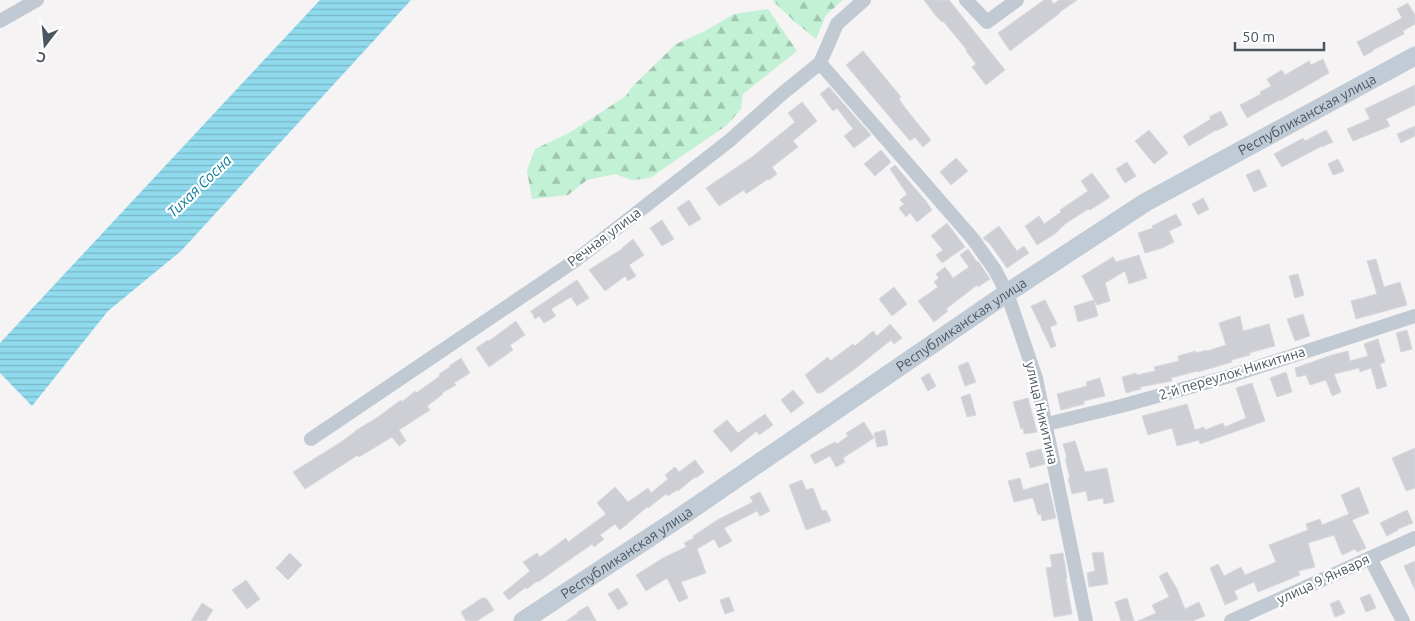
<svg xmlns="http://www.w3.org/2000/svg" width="1415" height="621" viewBox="0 0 1415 621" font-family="Ubuntu,sans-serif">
<defs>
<pattern id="forest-firs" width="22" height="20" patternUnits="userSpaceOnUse" patternTransform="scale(1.25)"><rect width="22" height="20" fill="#c3f1d5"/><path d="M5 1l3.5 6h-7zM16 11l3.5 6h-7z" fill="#a0c6b0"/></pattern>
<pattern id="water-rules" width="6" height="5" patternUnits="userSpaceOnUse" patternTransform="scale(1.25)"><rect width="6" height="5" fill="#90daee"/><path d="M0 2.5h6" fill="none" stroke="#78b4c4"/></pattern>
</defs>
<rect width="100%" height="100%" fill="#f5f3f3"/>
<!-- forest -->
<g fill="url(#forest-firs)">
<path d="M774 0H843L826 15 816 39 795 22 773 1Z"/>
<path d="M768 9 797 51 743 94 741 109 727 125 650 178 632 180 615 174 587 180 568 195 532 199 527 171 535 149 569 133 626 96 631 88 676 44 705 31 734 14Z"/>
</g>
<!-- water -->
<path fill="url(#water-rules)" d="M320 0H411L181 251 108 311 32 406 0 373V343Z"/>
<!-- building -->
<g fill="#cdcfd5" stroke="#d7d9de">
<path d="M924 0H949L1005 70 986 85 972 67 976 64 966 51 967 50 943 21 942 22 936 16Z"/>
<path d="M1044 0H1051L1054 4 1059 0H1077L1060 12V13L1010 51 998 33Z"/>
<path d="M1408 3 1415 15V24L1403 31 1404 34 1373 50V51L1364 56 1357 42 1402 18 1397 9Z"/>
<path d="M863 51 901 97 899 99 906 109 931 140 923 147 915 137 910 141 846 65Z"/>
<path d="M1323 59 1329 73 1280 101 1279 100 1247 118 1240 105 1261 94 1260 92 1271 86 1267 79 1282 70 1285 75 1309 61 1311 65Z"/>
<path d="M1415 85V105L1386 119 1390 126 1353 141 1347 129 1370 119 1365 109Z"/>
<path d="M829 87 871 135 854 148 844 136 853 129 837 108 833 111 820 94Z"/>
<path d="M802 102 817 121 793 141 798 147 772 167 777 174 769 180 768 179 746 194 744 190 719 206 706 188 752 157 795 122 788 113Z"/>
<path d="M1221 111 1228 125 1216 131V130L1189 146 1183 136 1211 119 1209 117Z"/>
<path d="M1415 126V136L1401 143 1397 134Z"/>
<path d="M1149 130 1168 153 1154 164 1135 141Z"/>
<path d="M1326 130 1333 142 1322 147V146L1282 167 1274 154 1303 138 1305 141Z"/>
<path d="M881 150 891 162 875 176 864 164Z"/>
<path d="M956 158 968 171 951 185 940 172Z"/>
<path d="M1338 159 1344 171 1333 175 1328 164Z"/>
<path d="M1127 162 1136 176 1125 183 1116 169Z"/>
<path d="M895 165 925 200 932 210 917 222 910 213 906 217 899 208 904 204 900 200 907 194 890 169Z"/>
<path d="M1259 169 1267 186 1254 192 1246 175Z"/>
<path d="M1092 173 1110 197 1090 210 1088 209 1065 224 1056 233 1037 245 1025 226 1039 216 1044 224 1061 212 1060 210 1088 191 1081 181Z"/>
<path d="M1203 198 1209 209 1198 215 1192 204Z"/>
<path d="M689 200 701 219 689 226 677 208Z"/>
<path d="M1176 214 1182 225 1169 231 1174 242 1162 248 1145 253 1138 233 1153 228 1152 226Z"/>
<path d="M662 220 674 239 662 246 650 228Z"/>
<path d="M947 223 965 247 942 263 936 255 943 250 931 236Z"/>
<path d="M999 226 1017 251 1024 246 1029 253 1007 268 990 244 983 238Z"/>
<path d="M633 239 644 255 629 265 636 276 628 281 625 276 605 291 589 270 601 262 622 249V248Z"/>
<path d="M968 249 977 262 978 261 990 279 978 287 977 285 946 309 948 311 934 322 918 301 938 287 934 282 939 278 936 274 945 267 953 278 969 267 960 255Z"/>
<path d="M1139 255 1147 278 1129 284 1125 271 1105 283 1110 301 1097 305 1082 276 1113 257 1116 262Z"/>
<path d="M1376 259 1384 287 1400 282 1407 305 1356 319 1351 301 1377 294 1367 261Z"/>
<path d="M1298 274 1304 295 1295 298 1289 276Z"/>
<path d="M577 280 589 298 577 306 571 297 551 309 556 316 544 323 539 316 535 319 531 311Z"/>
<path d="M894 287 907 304 892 316 879 299Z"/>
<path d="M1045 300 1057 324 1050 327 1056 346 1051 348 1031 306Z"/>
<path d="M1094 300 1098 316 1078 322 1074 306Z"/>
<path d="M1303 314 1310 336 1295 341 1287 319Z"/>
<path d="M1240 316 1243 331 1269 324 1275 346 1249 353 1250 355 1231 360 1232 362 1198 372 1197 371 1171 378 1172 381 1140 387 1141 389 1126 393 1122 377 1136 373 1137 375 1155 371 1154 367 1179 361 1178 356 1196 351V353L1207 350V351L1226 345 1219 323Z"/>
<path d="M516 321 525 335 510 345 513 350 489 367 476 348 488 340 489 341Z"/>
<path d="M890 324 902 338 894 344 891 340 856 368 821 393H817L805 375 828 357 830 361 853 344 855 346 873 331 877 336Z"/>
<path d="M1407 330 1412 349 1401 352 1396 333Z"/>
<path d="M1378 339 1385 362 1380 364 1387 386 1377 389 1371 368 1360 372 1359 368 1334 374 1341 392 1332 396 1326 380 1310 385 1306 375 1297 377 1295 368 1332 355 1348 351 1350 361 1368 356 1364 344Z"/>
<path d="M461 358 470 373 454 383 456 385 442 393 443 394 427 406 430 410 399 430 406 441 399 446 392 437 359 457 358 455 305 489 293 472 341 442 356 431H355L378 417 401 400 402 402 415 391 416 393 440 376 439 374 450 367 449 366Z"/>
<path d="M968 362 976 382 965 386 958 366Z"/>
<path d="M1286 372 1292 392 1277 397 1270 378Z"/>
<path d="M929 373 936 386 928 391 921 378Z"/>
<path d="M1100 378 1105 396 1084 401V404L1061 410 1057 394 1087 386 1086 382Z"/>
<path d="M1252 383 1265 421 1200 444 1199 440 1177 446 1172 428 1148 435 1142 416 1187 404 1195 430 1204 427 1205 430 1223 423 1225 427 1246 418 1236 388Z"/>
<path d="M793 390 804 403 791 413 781 400Z"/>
<path d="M970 394 976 415 967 417 961 397Z"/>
<path d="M1028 398 1037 432 1024 434 1023 428 1021 429 1013 402Z"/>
<path d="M765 414 773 425 759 435 757 431 731 452 713 431 727 420 738 433Z"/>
<path d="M864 422 874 438 843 458 845 462 836 467 830 456 815 464 810 455 835 442 837 444 848 436 846 433Z"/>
<path d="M885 430 888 445 877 447 874 433Z"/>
<path d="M1075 441 1085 472 1107 468 1114 502 1104 504 1103 498 1088 501 1086 491 1072 494 1068 478H1070L1065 458H1067L1063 444Z"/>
<path d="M1415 448V488L1406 491 1392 458Z"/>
<path d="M1041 449 1045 464 1030 468 1026 453Z"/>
<path d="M695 460 704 472 696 478 695 477 678 491 677 490 668 496 666 494 648 508 647 507 620 530 615 524 600 535 604 539 594 547 592 544 538 582 537 581 527 589 526 587 509 600 503 593 530 571 523 562 537 553 540 557 566 538 568 542 606 514 597 503 615 487 628 502 648 488 651 493 668 479 665 475 675 467 679 472Z"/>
<path d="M1020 478 1023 490 1048 483 1056 518 1042 521 1041 514 1038 515 1033 498H1032L1014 502 1008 481Z"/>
<path d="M802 480 806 490 813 488 822 511 826 510 831 521 806 530 789 485Z"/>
<path d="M1359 487 1369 513 1352 520 1366 548 1357 552 1355 549 1342 555 1334 535 1308 543 1315 567 1298 571 1300 575 1258 592 1254 582 1234 591 1238 599 1225 605 1210 568 1218 564 1224 576 1241 567 1245 575 1276 562 1269 545 1308 530 1306 524 1320 519 1322 525 1349 514 1341 495Z"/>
<path d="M760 492 770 511 760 516 757 511 724 528 732 541 719 548 714 539 697 549 706 573 681 582 688 598 679 602 667 578 646 591 636 575 663 558 686 547 684 543 694 538 693 536 719 519 753 502 750 497Z"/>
<path d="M1407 510 1413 523 1398 529V530L1387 536 1380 523Z"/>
<path d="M1103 552 1108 584 1089 587 1087 573 1095 571 1092 553Z"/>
<path d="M290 553 302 565 288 580 276 568Z"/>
<path d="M1063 553 1067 578 1066 579 1072 614 1054 617 1046 568 1052 567 1050 555Z"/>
<path d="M1415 561V590L1404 566Z"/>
<path d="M1167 572 1177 589 1185 609 1199 602 1205 616 1193 621H1138L1156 613 1152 605 1169 597 1159 576Z"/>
<path d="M246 580 260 599 247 609 232 590Z"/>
<path d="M618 588 628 604 618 610 608 594Z"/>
<path d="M1370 594 1376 608 1366 612 1360 598Z"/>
<path d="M729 597 734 611 725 614 720 600Z"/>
<path d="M482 598H486L494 610 477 621H466L461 612Z"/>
<path d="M1127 598 1134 621H1121L1115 602Z"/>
<path d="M1339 600 1345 613 1335 617 1330 604Z"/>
<path d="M202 603 213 610 206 621H191Z"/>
<path d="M588 606 596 621H566L578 613 577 612Z"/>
</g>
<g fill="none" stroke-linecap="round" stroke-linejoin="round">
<!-- street -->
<g stroke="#c1cad2" stroke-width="14">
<path d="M966 0 987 22 1017 0"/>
<path d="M0 21 37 0"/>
<path d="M820 63 973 239 995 270 1007 293 1036 378 1086 621"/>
<path d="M1047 424 1121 406 1230 376 1415 316"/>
<path d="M311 439 576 260 729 141 783 93 820 63 837 24 864 0"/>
<path d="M1370 558 1403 621"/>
<path d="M1231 621 1370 558 1415 538"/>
</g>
<!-- secondary -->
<path stroke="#c1cbd6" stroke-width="19" id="s1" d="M523 621 673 522 1007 293 1146 202 1415 56"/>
</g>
<g text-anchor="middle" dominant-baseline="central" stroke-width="4.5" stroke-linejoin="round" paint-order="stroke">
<!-- street labels -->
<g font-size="14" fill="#4a5661" stroke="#fff">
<text stroke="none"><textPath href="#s1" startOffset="934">Республиканская улица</textPath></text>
<text transform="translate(604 237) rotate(-37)">Речная улица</text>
<text stroke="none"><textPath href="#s1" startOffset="529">Республиканская улица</textPath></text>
<text transform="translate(1232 373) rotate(-17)">2-й переулок Никитина</text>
<text transform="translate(1042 413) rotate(77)">улица Никитина</text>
<text stroke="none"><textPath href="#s1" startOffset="124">Республиканская улица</textPath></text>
<text transform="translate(1323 579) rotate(-25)">улица 9 Января</text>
</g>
<!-- water labels -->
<g font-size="15" font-style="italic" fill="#0c7c9b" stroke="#fff">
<text transform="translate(199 186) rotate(-44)">Тихая Сосна</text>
</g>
</g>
<!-- north arrow -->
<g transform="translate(45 45) rotate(196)" stroke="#ffffff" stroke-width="4" paint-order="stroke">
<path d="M0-4L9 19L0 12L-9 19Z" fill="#4a5661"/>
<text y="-8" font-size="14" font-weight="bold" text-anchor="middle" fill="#4a5661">С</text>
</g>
<!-- scale -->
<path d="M1235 42v8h89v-8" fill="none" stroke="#4a5661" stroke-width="2.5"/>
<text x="1242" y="42" font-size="15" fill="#4a5661" stroke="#ffffff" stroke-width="4" paint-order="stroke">50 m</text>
</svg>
